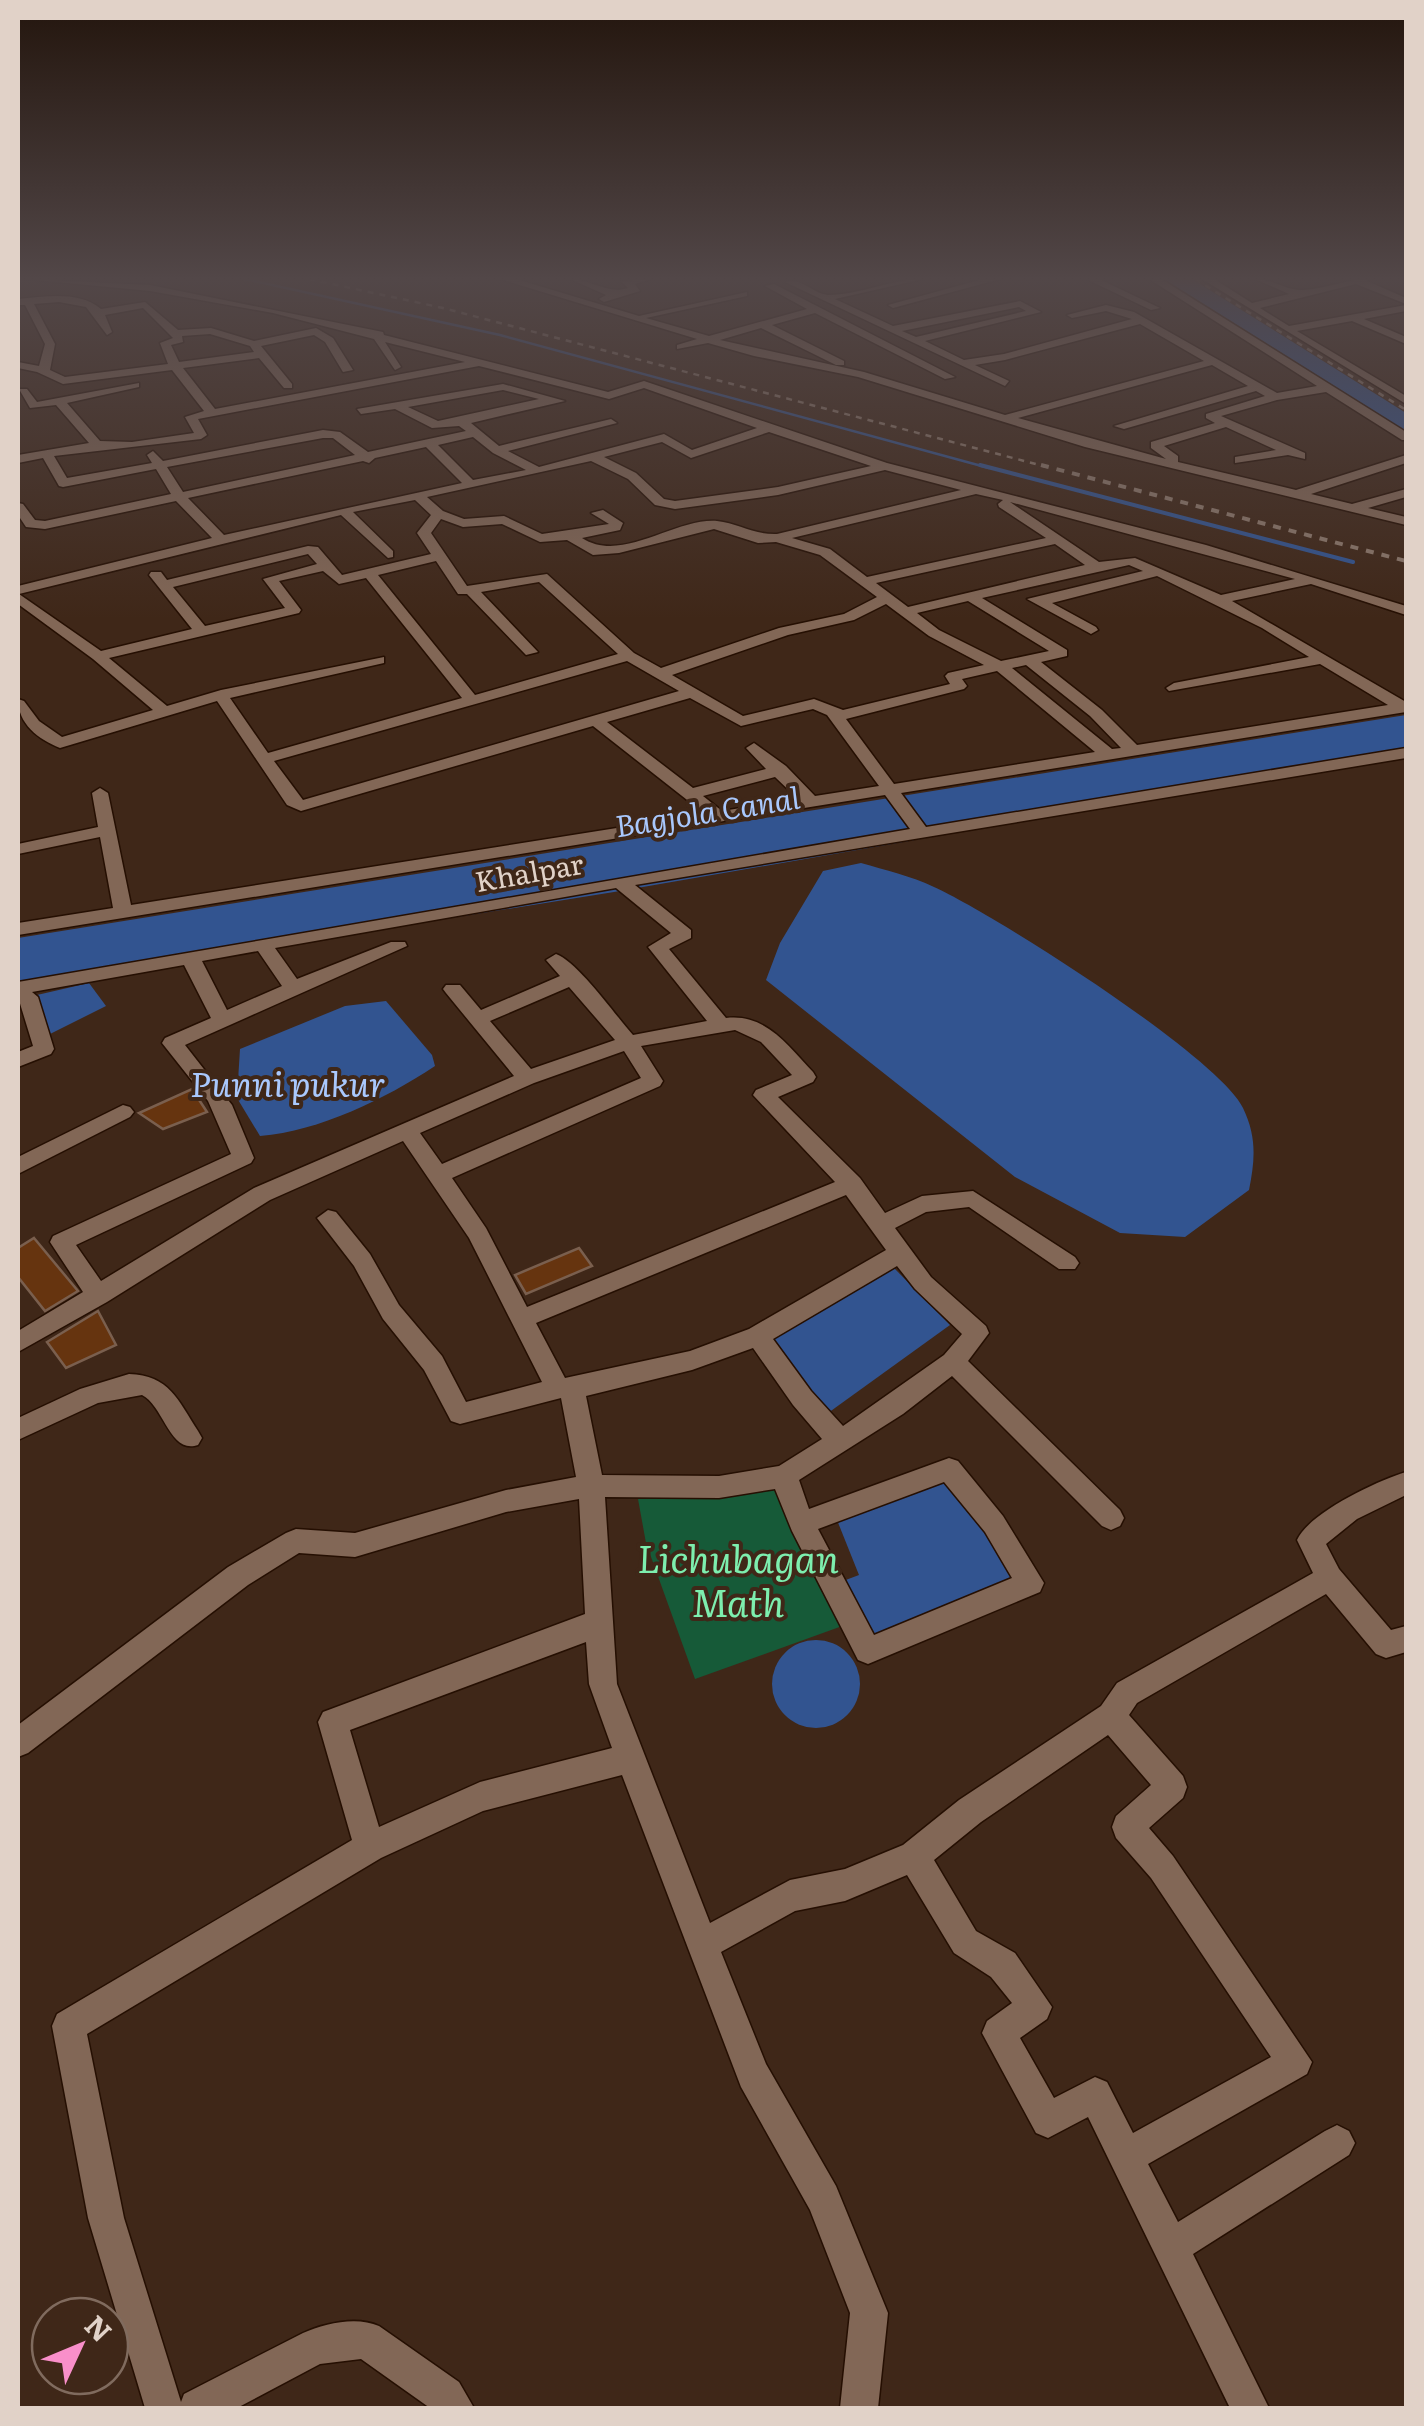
<svg xmlns="http://www.w3.org/2000/svg" width="1424" height="2426" viewBox="0 0 1424 2426" font-family="Literata,serif">
<rect width="100%" height="100%" fill="#3f2718"/>
<!-- green -->
<path fill="#165a38" d="M781 1483 845 1625 695 1679 646 1543 638 1499 722 1494Z"/>
<!-- water -->
<g fill="#325490">
<path d="M1164 279H1192L1406 413V431Z"/>
<path d="M1406 715V755L614 892 18 987V938Z"/>
<path d="M861 863C885 870 911 876 934 887 992 913 1218 1056 1243 1108 1257 1137 1255 1160 1249 1190L1185 1237 1120 1233 1015 1177 766 980 780 943 823 871Z"/>
<path d="M89 983 106 1006 46 1036 37 995Z"/>
<path d="M386 1001 432 1055 435 1066C385 1099 320 1131 260 1136L237 1098 240 1049 345 1006Z"/>
<path d="M894 1268 950 1325 828 1413 769 1338Z"/>
<path d="M945 1479 989 1525 1019 1579 869 1646 843 1581 859 1575 837 1520Z"/>
<circle cx="816" cy="1684" r="44"/>
</g>
<g fill="none" stroke-linecap="round" stroke-linejoin="round">
<!-- stream-far1 -->
<path stroke="#325490" stroke-width="2.5" d="M245 279 500 335 989 468"/>
<!-- stream -->
<path stroke="#325490" stroke-width="4" d="M980 465 1353 562"/>
</g>
<!-- building -->
<g fill="#66340f" stroke="#7a5f4e" stroke-width="2.5">
<path d="M192 1089 207 1112 163 1129 139 1113Z"/>
<path d="M34 1238 78 1291 45 1311 18 1277V1248Z"/>
<path d="M579 1248 592 1266 526 1294 515 1275Z"/>
<path d="M98 1311 116 1345 66 1368 47 1342Z"/>
</g>
<g fill="none" stroke-linecap="round" stroke-linejoin="round">
<!-- minor casing -->
<g stroke="#250f02" stroke-width="3">
<g id="minor">
<path d="M25 279 150 285 383 332 384 335 608 392 644 381 887 463 1206 545 1406 606V615L1311 584 1232 601 1406 702V712L901 793 926 827 1406 748V758L635 885 691 930V938L669 949 726 1018C766 1013 789 1047 813 1072L816 1077 813 1082 778 1097 860 1178 885 1213 922 1196 973 1191 1075 1257 1079 1263 1075 1269H1059L969 1207 926 1212 895 1228 931 1277 986 1326 989 1333 968 1361 1120 1510 1124 1518 1120 1526 1111 1530 1102 1526 952 1376 903 1414 799 1480 809 1509 949 1458 958 1461 1003 1516 1044 1583 1040 1592 868 1664 858 1660 792 1531 775 1489 719 1498 605 1497 617 1684 710 1923 790 1880 845 1869 903 1845 959 1800 1101 1706 1117 1683 1313 1573 1297 1540C1310 1512 1377 1481 1406 1472V1495L1357 1519 1326 1544 1339 1569 1391 1630 1406 1626V1652L1386 1658 1376 1654 1326 1594 1137 1703 1129 1715 1183 1776 1187 1787 1183 1798 1149 1828 1173 1856 1312 2062 1307 2074 1148 2164 1178 2222 1325 2131 1337 2125 1349 2131 1355 2143 1349 2155 1193 2254 1269 2408H1230L1088 2117 1048 2138 1036 2133 982 2033 987 2021 1012 2003 991 1977 954 1953 907 1875 845 1901 795 1911 721 1952 766 2064 836 2186 888 2313 878 2408H840L850 2313 810 2210 741 2087 622 1775 483 1811 381 1858 87 2034 124 2218 181 2402 184 2394 303 2333C325 2323 357 2316 379 2326L459 2382 474 2408H430L361 2359 320 2364 237 2408H145L88 2218 52 2026 57 2014 352 1840 318 1722 323 1712 585 1614 579 1499 506 1512 355 1557 299 1553 248 1585 28 1753 18 1757V1725L228 1567 286 1533 296 1529 355 1533 506 1490 576 1477 561 1398 460 1424 451 1421 424 1370 383 1319 354 1266 317 1218 328 1210 336 1212 370 1254 399 1305 442 1356 466 1402 542 1382 469 1238 403 1141 270 1200 107 1302 18 1352V1331L83 1292 50 1242 53 1236 231 1154 208 1101 162 1043 165 1038 211 1018 184 965 32 992 38 997 54 1049 51 1054 18 1067V1052L33 1046 18 997V982L910 829 885 795 18 935V923L113 908 100 837 18 854V844L98 827 92 793 100 788 108 793 131 905 705 814 593 726 301 811 287 805 217 701 60 748C38 739 18 724 18 699L24 701 39 721 62 737 153 710 93 659 18 604V586L212 538 176 501 45 529 26 527 18 515V503L23 504 35 520 45 521 171 494 156 469 63 487 59 486 43 458 18 463V455L89 443 56 405 30 408 19 389H27L37 402 139 383V387L67 403 100 441 132 442 194 433 185 417 204 411 172 370 63 384 37 372 18 368V362L39 366 45 344 25 305H18V299C45 297 78 290 101 309L145 302 178 330 211 328 254 341 316 328 333 338 353 370 343 372 325 342 314 335 261 346 292 384V388H284L259 358 183 368 215 409 465 362 385 342 401 367 395 370 374 339 273 313 150 291ZM59 302 86 307 107 335 112 332 105 315 143 308 173 338 160 343 168 364 65 377 50 370 55 344 34 304ZM210 334 250 346 254 352 179 362 171 345 183 342 182 336ZM479 366 609 399 644 388 757 428 692 450 664 434 539 467 508 451 617 423 611 419 499 446 471 423 565 401 503 384 357 409 361 414 395 409 432 428 459 426 466 431 368 452 340 432 323 430 163 461 153 451 147 455 152 463 67 478 54 456 201 439 207 435 198 419ZM503 390 539 399 438 421 408 407ZM769 432 871 466 778 487 675 501 664 499 636 473 604 457 662 442 691 458ZM473 437 493 453 526 470 473 480 438 445ZM323 438H333L355 455 183 492 167 467ZM426 447 462 483 224 535 188 498 363 461 369 463 375 458ZM591 461 628 479 655 505 675 509 778 495 885 470 961 490 777 534C754 535 738 523 717 521 674 518 622 564 582 538L620 530 623 523 603 510 591 513 609 524 542 534 504 516 464 519 443 511 427 497ZM976 494 1003 500 998 504 999 507 1046 538 867 577 830 549 792 538ZM415 500 431 515 417 533 431 554 342 575 318 547 308 546 167 580 161 572H151L149 575 192 629 101 651 19 594 341 515 388 558 393 557V551L353 512ZM1010 502 1295 579 1221 595 1135 558 1099 562ZM441 519 463 527 502 524 540 542 567 540 593 555 619 553 714 529 758 543 776 542 820 555 877 597 844 614 779 628 661 668 634 653 547 574 467 586 431 533ZM1055 544 1085 565 908 607 876 583ZM308 554 317 564 263 579 285 608 205 626 173 587ZM436 561 458 594H467L526 655 538 652 481 592 539 582 618 654 475 695 378 575ZM1129 565 1143 571 1027 599 1091 634 1098 630 1096 627 1052 603 1157 576 1262 628 1309 657 1174 683 1166 688 1169 691 1320 664 1388 705 1137 745 1102 710 1041 662 1067 656V650L982 598ZM323 571 339 584 366 578 462 698 268 753 230 698 384 663V657L221 690 167 706 109 658 299 613 301 610 279 581ZM968 601 1049 651 1001 661 939 630 917 613ZM886 604 929 636 984 665 948 673 945 676 950 684 843 710 814 699 743 716 672 675 788 635 854 620ZM627 661 679 691 303 800 274 761ZM1026 665 1090 716 1121 748 1112 749 1012 668ZM997 671 1095 752 894 784 846 719 964 689 967 686 962 679ZM690 698 741 726 813 709 827 715 879 786 815 796 786 766 754 743 746 748 766 769 693 788 607 722ZM775 777 798 799 722 811 703 796ZM616 888 671 933 648 947 707 1021 633 1035C615 1015 578 962 556 954L546 960 560 976 481 1010 460 985H446L443 989 446 993 514 1076 254 1188 101 1281 76 1245 251 1163 254 1158 232 1105 185 1045 407 946 405 942H391L297 979 275 948ZM258 951 282 986 227 1010 202 961ZM569 987 615 1040 531 1069 490 1021ZM735 1030 761 1042 792 1075 756 1090 753 1095 835 1182 527 1307 486 1228 452 1178 660 1086 663 1081 641 1046ZM624 1051 641 1078 442 1164 420 1133 534 1083ZM846 1195 886 1250 749 1329 690 1351 565 1378 536 1323ZM897 1266 915 1289 962 1334 944 1355 843 1426 811 1391 773 1339ZM753 1348 793 1405 822 1439 779 1466 719 1476 602 1475 586 1396 692 1370ZM944 1482 985 1532 1012 1578 874 1635 818 1529ZM586 1642 589 1684 612 1748 480 1782 379 1827 350 1730ZM1108 1735 1151 1785 1116 1816 1112 1827 1116 1838 1151 1878 1271 2057 1133 2133 1107 2082 1095 2077 1054 2098 1020 2038 1047 2019 1052 2007 1015 1953 976 1931 934 1860 981 1822Z"/>
<path d="M500 279H516L639 316 747 292V296L646 318 709 336 807 309 765 286 774 284 955 377 945 379 815 313 772 325 844 361V365H836L761 328 720 340 864 372 1005 415 1204 361 1140 324 1005 360 975 365 1009 381 1005 386 785 282C800 276 813 294 828 295 860 295 891 279 923 279L835 299 893 326 1020 301 1041 312 925 341 964 360 1004 354 1132 319 1106 311 1072 318 1067 315 1106 305 1134 312 1277 393 1317 386 1149 279H1161L1406 432V440H1402L1326 392 1277 400 1221 416 1305 453V459L1288 455 1235 463V457L1276 450 1226 427 1164 446 1178 456V462L1296 490 1406 455V463L1311 494 1352 504 1406 489V497L1368 508 1406 517V525L1085 447 858 377 754 356 708 343 677 349V345L697 339ZM1019 307 1026 311 916 337 902 331ZM1212 365 1248 386 1114 426 1124 429 1256 391 1265 396 1206 414V418L1215 423 1151 442V448L1166 459 1018 418Z"/>
<path d="M570 279C591 279 608 295 628 288L621 281 651 279 635 284 640 291 604 302 599 299 606 295Z"/>
<path d="M983 279H1000L893 308 888 305Z"/>
<path d="M1086 279H1099L1160 308 1151 310Z"/>
<path d="M1202 279H1214L1252 303 1289 294 1255 279C1272 279 1287 291 1303 290 1326 289 1346 279 1369 279L1367 281 1406 298V304L1356 284 1260 308 1289 326 1406 305V311L1364 319 1406 337V344L1352 321 1297 331 1406 396V404Z"/>
<path d="M123 1105 130 1107 134 1112 130 1117 18 1174V1157Z"/>
<path d="M129 1374C169 1375 178 1400 198 1431L202 1438 198 1445C170 1455 164 1406 142 1395L98 1403 18 1440V1418L80 1389Z"/>
</g>
</g>
<!-- minor -->
<use href="#minor" fill="#826756" fill-rule="evenodd"/>
<!-- rail-far1 -->
<g stroke="#8c786b" stroke-width="2.5" stroke-dasharray="6 6" stroke-linecap="butt">
<path d="M309 279 443 308 1051 468"/>
<path d="M1195 279 1406 410"/>
</g>
<!-- rail -->
<path stroke="#8c786b" stroke-width="4" stroke-dasharray="8 8" stroke-linecap="butt" d="M1041 465 1406 561"/>
</g>
<!-- sky -->
<linearGradient id="sky" x2="0" y2="1"><stop stop-color="#23150d"/><stop offset="0.45" stop-color="#524748"/><stop offset="1" stop-color="#524748" stop-opacity="0"/></linearGradient>
<rect width="1424" height="619" fill="url(#sky)"/>
<g text-anchor="middle" dominant-baseline="central" stroke-width="8" stroke-linejoin="round" paint-order="stroke">
<!-- far-street labels -->
<g font-size="28" fill="#e1d2c8" stroke="#3f2718">
<text transform="translate(529 871) rotate(-10)">Khalpar</text>
</g>
<!-- far-water labels -->
<g font-size="30" font-style="italic" fill="#a9c8fd" stroke="#3f2718">
<text transform="translate(707 810) rotate(-9)">Bagjola Canal</text>
</g>
<!-- water labels -->
<g font-size="35" font-style="italic" fill="#a9c8fd" stroke="#3f2718">
<text x="288" y="1082">Punni pukur</text>
</g>
<!-- near-park labels -->
<g font-size="38" font-style="italic" fill="#7deeae" stroke="#3f2718">
<text x="738" y="1556">Lichubagan<tspan x="738" dy="44">Math</tspan></text>
</g>
</g>
<!-- border -->
<rect width="1424" height="2426" fill="none" stroke="#e1d2c8" stroke-width="40"/>
<!-- north arrow -->
<g transform="translate(80 2346) rotate(46)"><circle r="48" fill="#3f2718" stroke="#806b5e" stroke-width="2.5"/>
<path d="M0-8L18 38L0 25L-18 38Z" fill="#f98fca"/>
<text y="-15" font-size="28" font-weight="bold" text-anchor="middle" fill="#e1d2c8">N</text>
</g>
</svg>
